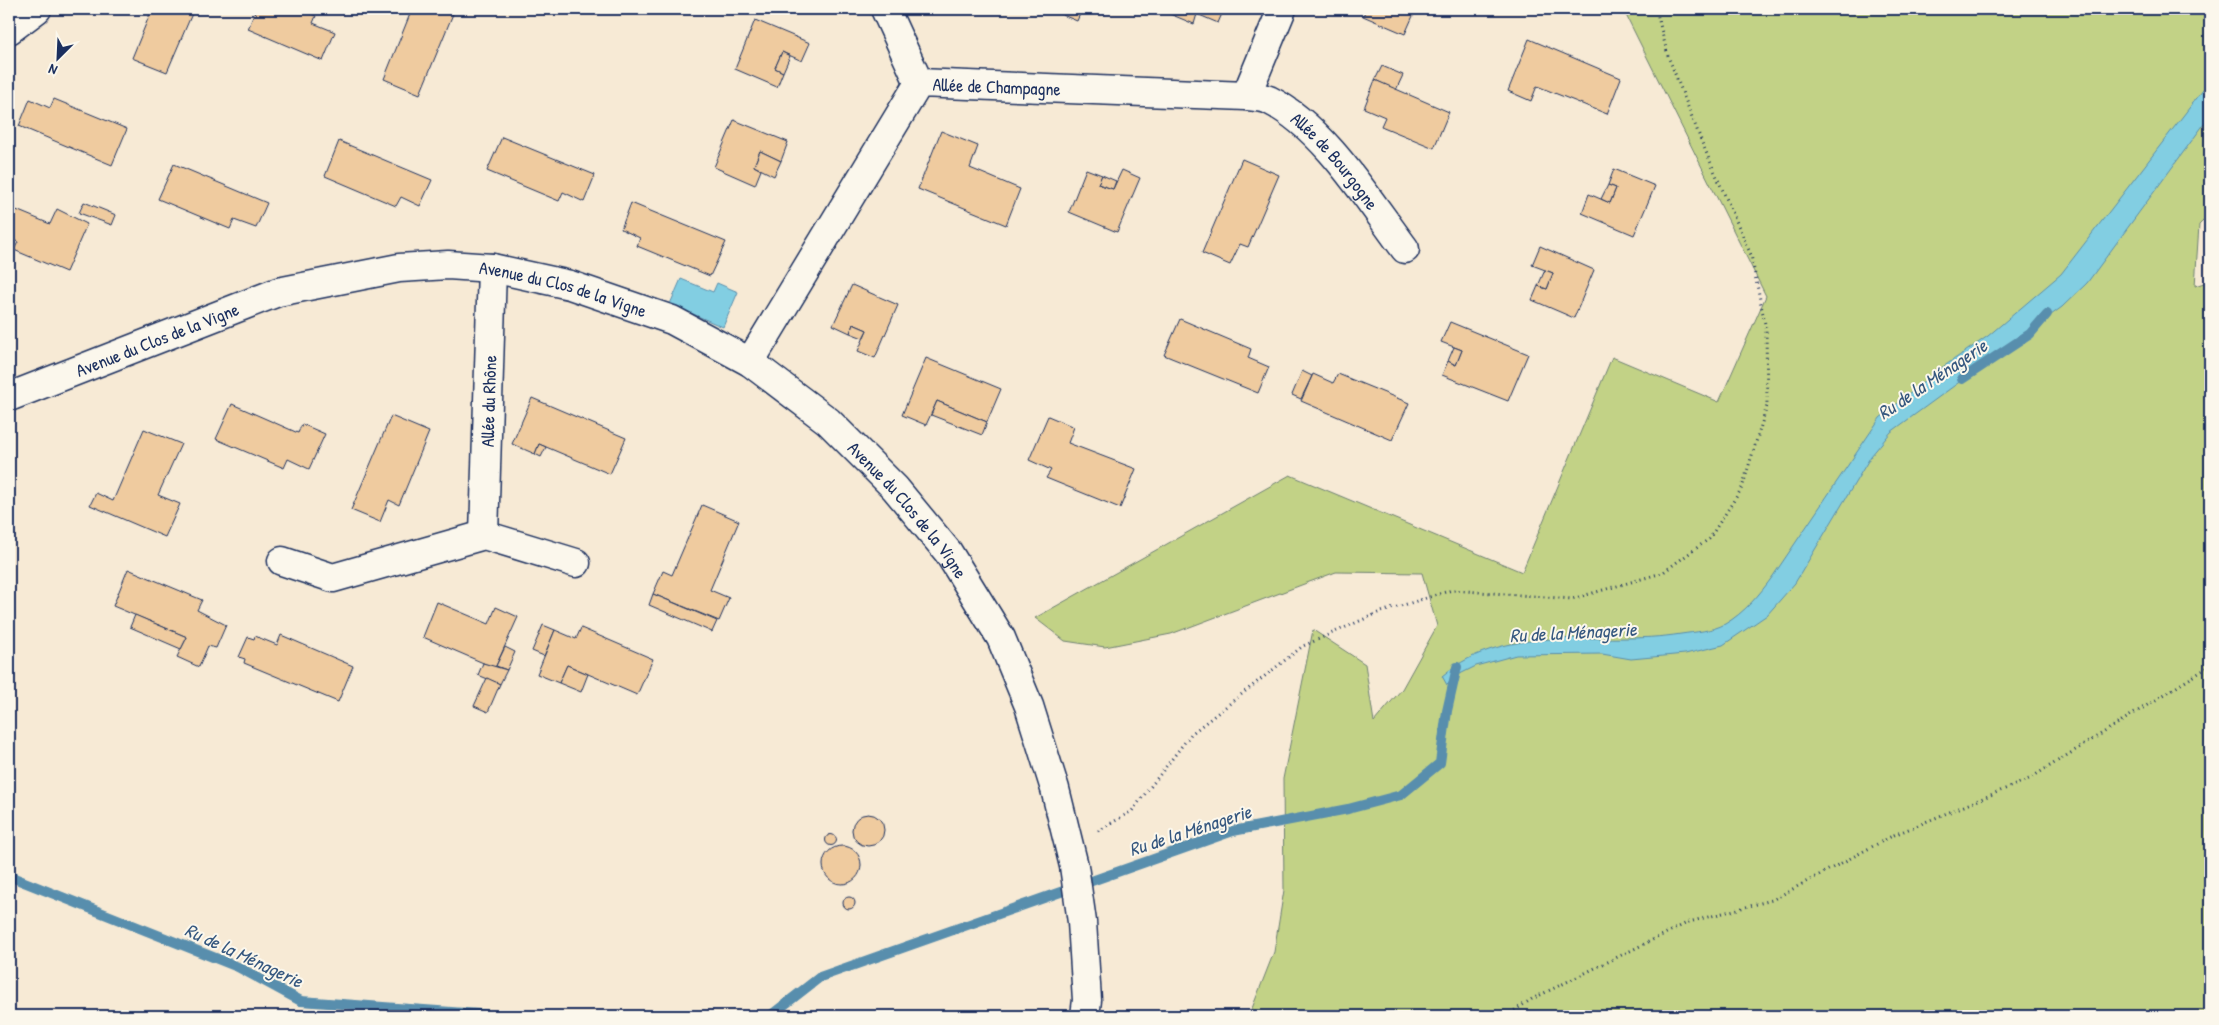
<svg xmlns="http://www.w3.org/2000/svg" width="2219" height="1025" viewBox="0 0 2219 1025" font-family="'Patrick Hand',sans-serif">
<rect width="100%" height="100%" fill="#f7ead5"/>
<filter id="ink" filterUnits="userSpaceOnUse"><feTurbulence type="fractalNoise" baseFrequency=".02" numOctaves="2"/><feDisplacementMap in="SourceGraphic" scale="10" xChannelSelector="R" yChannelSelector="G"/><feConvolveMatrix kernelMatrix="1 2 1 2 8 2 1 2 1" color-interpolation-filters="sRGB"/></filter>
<g filter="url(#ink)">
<!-- green -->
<path fill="#c2d286" stroke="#6e8072" d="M1623 9H2210V214L2199 225 2195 286 2210 281V1016H1249L1274 952 1284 890 1283 779 1313 630 1365 664 1374 722 1402 689 1437 626 1422 573 1336 572 1171 634 1105 647 1065 641 1035 618 1290 475 1522 572 1612 357 1719 402 1766 296Z"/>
<!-- water -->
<g fill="#82cee2" stroke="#598ead">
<path d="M2210 81V116L2087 283 2062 307 1891 432 1871 456 1795 583 1767 615 1723 645 1685 654 1631 659 1602 654 1516 655 1476 666 1458 675 1447 685 1442 676C1509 620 1601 647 1681 634 1694 632 1713 631 1725 624 1744 613 1760 594 1773 576L1880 418 1937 371 1988 336 2061 274Z"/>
<path d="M681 279 713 292 717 283 738 292 723 327 670 304Z"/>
</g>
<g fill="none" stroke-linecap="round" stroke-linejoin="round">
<!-- stream -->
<g stroke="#598ead" stroke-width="10">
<path d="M1962 379 2030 334 2047 314"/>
<path d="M9 876 238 967 301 1001 506 1016"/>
<path d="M770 1016 820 977 1233 831 1348 809 1401 795 1440 763 1447 711 1457 667"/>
</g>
</g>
<!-- building -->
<g fill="#efcb9f" stroke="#1b2f5e">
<path d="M152 9H194L167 72 132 58Z"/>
<path d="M256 9H299L316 16 313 23 335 32 323 61 248 29Z"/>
<path d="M412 9H455L420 94 384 79Z"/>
<path d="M1060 9H1082L1077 21 1058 13Z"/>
<path d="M1158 9H1224L1218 23 1197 14 1194 24Z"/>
<path d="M1366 9H1416L1405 34 1363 16Z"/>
<path d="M755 20 810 43 802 61 782 52 775 68 783 72 777 87 735 69Z"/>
<path d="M1529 39 1621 78 1607 114 1537 86 1531 101 1508 91Z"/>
<path d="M782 52 790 56 783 72 775 68Z"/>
<path d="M1382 66 1403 75 1396 90 1375 80Z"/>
<path d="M1375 80 1449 112 1434 148 1381 126 1385 117 1364 108Z"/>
<path d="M30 99 50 108 54 99 127 129 112 165 19 126Z"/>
<path d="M734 120 788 142 781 161 760 151 754 166 761 170 755 185 714 167Z"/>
<path d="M941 131 978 146 970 168 1020 189 1006 225 918 189Z"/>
<path d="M502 137 595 175 584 202 563 192 559 201 487 171Z"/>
<path d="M339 141 432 180 420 206 401 197 396 206 325 176Z"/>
<path d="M760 151 781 161 774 176 754 166Z"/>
<path d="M1242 159 1279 175 1248 247 1240 244 1230 265 1202 253Z"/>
<path d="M174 164 267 203 256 228 234 220 230 229 158 199Z"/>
<path d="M1086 169 1102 175 1098 184 1113 189 1122 170 1140 178 1117 232 1069 212Z"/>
<path d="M1614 169 1655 186 1634 235 1582 213 1589 194 1610 203 1616 188 1608 185Z"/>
<path d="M1102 175 1116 181 1113 189 1098 184Z"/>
<path d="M1608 185 1616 188 1610 203 1601 199Z"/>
<path d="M84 202 116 215 112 225 79 213Z"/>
<path d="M631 203 726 242 710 276 637 246 640 238 621 229Z"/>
<path d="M9 207 50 224 57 209 87 224 66 272 14 250 18 242 9 238Z"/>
<path d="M1540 246 1594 270 1574 318 1532 300 1538 286 1547 289 1553 273 1532 265Z"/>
<path d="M1545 270 1553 273 1547 289 1538 286Z"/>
<path d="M852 285 898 305 875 358 858 351 867 330 853 324 850 333 833 325Z"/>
<path d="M1180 319 1251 349 1248 358 1269 367 1258 393 1164 355Z"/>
<path d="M1450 322 1528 354 1508 401 1442 375 1448 361 1456 365 1462 350 1441 342Z"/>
<path d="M853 324 867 330 863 338 850 333Z"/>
<path d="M1454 347 1462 350 1456 365 1448 361Z"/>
<path d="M926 358 1001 389 987 422 937 401 926 425 902 415Z"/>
<path d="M1302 371 1312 376 1301 399 1292 395Z"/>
<path d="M1313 374 1333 383 1338 374 1409 403 1392 440 1301 401Z"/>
<path d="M532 398 626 438 610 474 539 444 535 454 512 444Z"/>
<path d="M937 401 987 422 982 435 931 415Z"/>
<path d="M232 404 298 433 302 424 325 434 309 469 288 459 284 468 216 439Z"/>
<path d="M391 416 429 432 399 505 389 500 380 522 351 510Z"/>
<path d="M1048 416 1074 427 1068 443 1136 469 1120 508 1046 478 1051 470 1029 460Z"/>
<path d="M144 429 181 444 158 495 180 504 165 537 90 505 96 493 113 501Z"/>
<path d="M539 444 546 447 541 457 535 454Z"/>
<path d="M702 505 739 521 710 590 729 598 719 621 653 594 663 571 672 575Z"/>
<path d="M128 569 202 600 197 610 226 625 216 648 208 646 199 667 177 657 187 637 113 606Z"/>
<path d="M653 594 717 621 712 632 649 605Z"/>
<path d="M437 602 489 624 496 607 518 617 495 668 423 637Z"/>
<path d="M135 615 187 637 181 649 130 627Z"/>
<path d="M543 625 555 630 544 656 532 651Z"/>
<path d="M581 628 653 659 637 695 567 665 559 683 537 674 555 630 576 639Z"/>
<path d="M281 635 353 666 338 702 244 663 245 659 239 657 248 637 254 639 255 636 277 645Z"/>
<path d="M505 647 515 652 507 670 496 666Z"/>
<path d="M483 663 507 670 500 684 478 675Z"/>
<path d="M567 665 588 674 581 692 559 683Z"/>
<path d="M487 678 500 684 488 712 474 706Z"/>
<circle cx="868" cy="830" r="16"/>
<circle cx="831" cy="840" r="5.5"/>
<circle cx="842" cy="865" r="19"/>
<circle cx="849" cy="903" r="6"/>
</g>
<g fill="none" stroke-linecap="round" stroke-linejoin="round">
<!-- minor casing -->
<g stroke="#1b2f5e" stroke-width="31">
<g id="minor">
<path d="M885 9 919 83"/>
<path d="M9 30 37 9"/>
<path id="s1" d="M1246 96C1253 97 1262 97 1269 100 1325 128 1368 200 1405 249"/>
<path id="s2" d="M750 362 919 83 1246 96 1282 9"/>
<path id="s3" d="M9 397 278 292 399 268 448 265 492 268 570 285 672 320 750 362 828 421 895 488 948 552 1001 638 1029 706 1055 789 1074 866 1082 922 1087 1000 1085 1016"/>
<path id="s4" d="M484 535 492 268"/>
<path d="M282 561 333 578 484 535 576 563"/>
</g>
</g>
<!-- path -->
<g stroke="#1b2f5e" stroke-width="3" stroke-dasharray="1 4" stroke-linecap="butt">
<path d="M1098 831 1132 811 1191 734 1303 646 1378 613 1452 590 1572 599 1662 573 1709 539 1742 488 1767 406 1766 329 1751 255 1703 145 1668 56 1656 9"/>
<path d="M1506 1016 1532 999 1689 922 1772 900 1894 835 2029 779 2210 666"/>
</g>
<!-- minor -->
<use href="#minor" stroke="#fbf7ec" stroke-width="28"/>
</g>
</g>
<g text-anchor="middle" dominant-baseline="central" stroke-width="4" stroke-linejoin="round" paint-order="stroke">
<!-- street labels -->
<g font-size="18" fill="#1b2f5e" stroke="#fbf7ec">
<text stroke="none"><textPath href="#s2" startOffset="404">Allée de Champagne</textPath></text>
<text stroke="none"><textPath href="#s1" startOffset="114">Allée de Bourgogne</textPath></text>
<text stroke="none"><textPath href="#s3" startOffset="579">Avenue du Clos de la Vigne</textPath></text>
<text stroke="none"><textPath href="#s3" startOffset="159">Avenue du Clos de la Vigne</textPath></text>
<text stroke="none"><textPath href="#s4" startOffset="134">Allée du Rhône</textPath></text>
<text stroke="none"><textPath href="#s3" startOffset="999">Avenue du Clos de la Vigne</textPath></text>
</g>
<!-- water labels -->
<g font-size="19" font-style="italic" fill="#35577f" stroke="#fbf7ec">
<text transform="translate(1932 379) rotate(-34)">Ru de la Ménagerie</text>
<text transform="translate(1573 632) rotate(-3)">Ru de la Ménagerie</text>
<text transform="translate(1190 830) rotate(-18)">Ru de la Ménagerie</text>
<text transform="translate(244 955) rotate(25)">Ru de la Ménagerie</text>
</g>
</g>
<!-- margin -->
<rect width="2219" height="1025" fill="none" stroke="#fbf7ec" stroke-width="30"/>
<rect x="15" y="15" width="2189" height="995" fill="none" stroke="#1b2f5e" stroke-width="2" filter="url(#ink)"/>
<!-- north arrow -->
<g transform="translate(58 58) rotate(204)" stroke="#fbf7ec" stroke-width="4" paint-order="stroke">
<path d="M0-4L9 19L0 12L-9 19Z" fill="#1b2f5e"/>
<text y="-8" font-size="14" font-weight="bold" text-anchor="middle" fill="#1b2f5e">N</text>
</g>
</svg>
